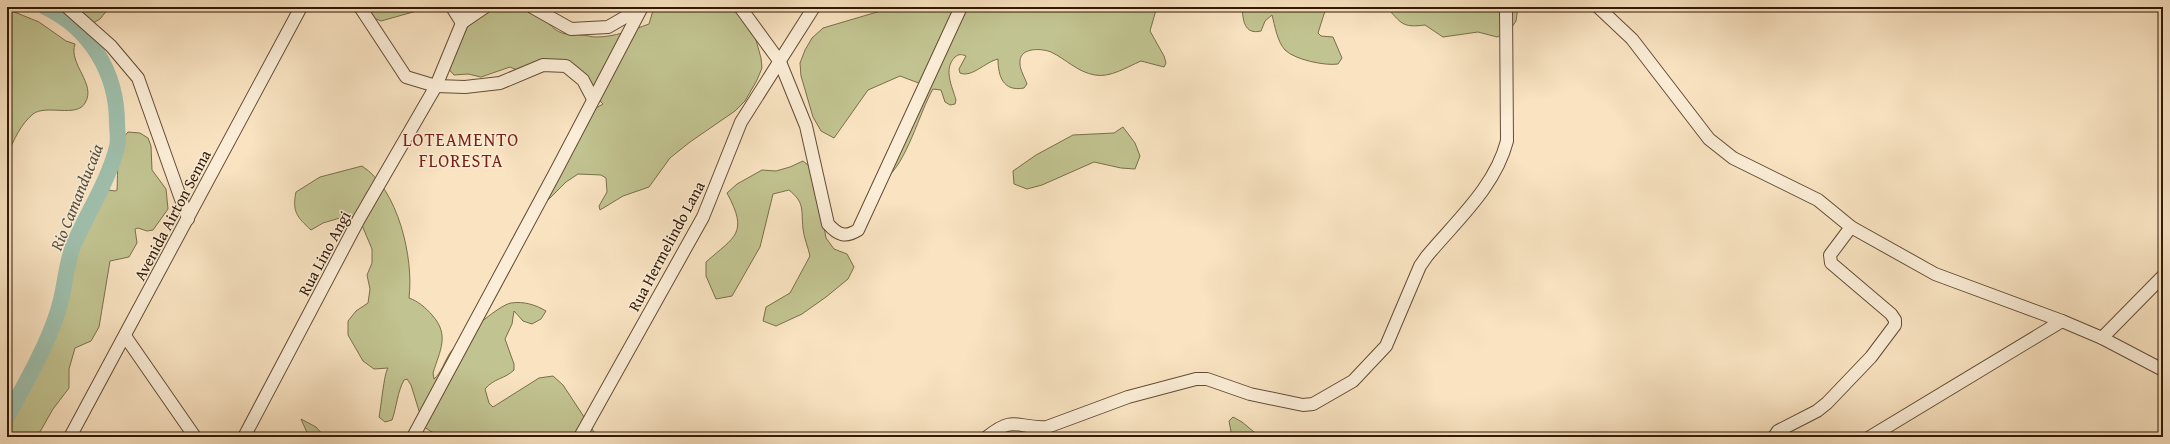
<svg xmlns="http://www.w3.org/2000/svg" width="2170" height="444" viewBox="0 0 2170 444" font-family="'Gentium Book Plus',serif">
<rect width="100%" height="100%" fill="#f9e3c1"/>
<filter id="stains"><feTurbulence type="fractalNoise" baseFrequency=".005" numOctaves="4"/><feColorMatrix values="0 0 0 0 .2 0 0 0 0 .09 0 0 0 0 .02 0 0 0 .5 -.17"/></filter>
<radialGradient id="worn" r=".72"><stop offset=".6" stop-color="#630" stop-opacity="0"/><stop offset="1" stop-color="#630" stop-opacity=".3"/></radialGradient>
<!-- green -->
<g fill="#c1c390" stroke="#7a6e4a">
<path d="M58 7H107L108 9 100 19 88 26 74 23Z"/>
<path d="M363 7H431L381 21 369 16Z"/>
<path d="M654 7H733L756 36V40L761 58 762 68 757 80 745 101 735 111 690 142 670 158 649 187 623 196 600 210 599 206 607 192 606 178 601 175 578 174 566 182 543 205 596 108 603 104 564 64 522 72 510 67 481 77 468 74 454 75 445 65C450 54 457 35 464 26 483 5 522 4 544 19 553 26 553 31 566 34 571 35 576 34 581 35 586 35 591 37 596 37 615 37 632 30 649 24Z"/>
<path d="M894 7H1164L1156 10 1150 31 1164 56 1166 63 1164 67 1141 61C1127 67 1110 78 1095 75 1077 72 1066 59 1051 52 1041 48 1018 47 1020 64 1020 70 1025 78 1027 84L1024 88C1003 92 998 76 998 59 985 62 972 78 960 73L959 69 966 56C961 54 959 54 955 57 943 69 952 86 956 100L955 104 950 105 945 102 941 90 933 89C919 113 907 163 885 179L924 85 900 76 868 90 834 138 821 131 813 117 801 76 800 63 805 50 812 38 823 28Z"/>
<path d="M1242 7H1332L1325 11 1318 33 1321 36 1333 37 1342 58 1338 64C1326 66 1295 60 1285 50 1277 41 1275 26 1272 15L1265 21 1261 31C1244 35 1243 20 1242 7Z"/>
<path d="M1386 7H1518L1516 21 1508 33 1497 37 1478 32 1443 37 1425 25C1401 28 1402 23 1386 7Z"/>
<path d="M7 9 39 22 66 41 75 44C68 64 97 84 85 103 77 118 46 104 33 114 20 125 14 140 7 155Z"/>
<path d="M1123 127 1135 143 1140 156 1135 169 1121 168 1094 162 1042 185 1027 189 1014 184 1013 171 1036 155 1073 135 1114 133Z"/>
<path d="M128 132 140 133 148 138 151 146 152 170 166 189 168 209 153 230 147 231 138 228 135 229 137 243 129 257 110 261 99 327 91 341 75 348 69 369V388L53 409 37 437H7V413L17 387 42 347 54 315 59 276 64 262 92 208 108 190 115 191 117 190C118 173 116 144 128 132Z"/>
<path d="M803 161 813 169 826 238 834 249 847 254 854 267 848 279 826 297 802 314 776 326 763 321 766 307 790 293 810 256C808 247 804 238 803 229 801 209 805 203 789 190L773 194 760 247 732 296 716 299 706 276V262C735 236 749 234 727 193L737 184 762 170 776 171 790 167Z"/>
<path d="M362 166C398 189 414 258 409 298 418 301 426 308 432 315 450 335 440 350 433 373L434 379C442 372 444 362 450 353 458 341 498 305 511 303 524 301 536 305 546 311L541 319 532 324 523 321 514 311 512 324 505 339 514 364V370C505 379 494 378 485 389L489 403 493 407 539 378 553 376 563 385 594 432 601 437H440L424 427 411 385 407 379 404 380C397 393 397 406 392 420L385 422 379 417C381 408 384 373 388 368L374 369 363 361 348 335V321L356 311 368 303 370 289 367 275 372 263V249L361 223 350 215 323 223 311 230C297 217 292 212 296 192L320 177Z"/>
<path d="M1233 417 1242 422 1260 437H1232L1229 421Z"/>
<path d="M301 419 316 427 325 437H309Z"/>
</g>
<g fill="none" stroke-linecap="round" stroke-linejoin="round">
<!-- river -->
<path stroke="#9fbfac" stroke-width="16" d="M7 417C25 384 45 350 57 314 65 292 65 267 73 246 87 213 108 182 117 147 119 140 117 130 117 123 117 73 90 28 45 7"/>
<!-- minor casing -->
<g stroke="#644c34" stroke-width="14">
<g id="minor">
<path d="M67 7 111 46 138 78 188 219"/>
<path d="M360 7 406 77 436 86 465 87 500 83 543 65 566 66 583 80 593 99"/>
<path d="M452 7 462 23"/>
<path d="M532 7 571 29 608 27 641 8"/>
<path d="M740 7 780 62 806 126 828 224C838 235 845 238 858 230L961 7"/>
<path d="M1598 7 1632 39 1709 139 1733 158 1818 200 1851 227 1935 274 2062 321 2102 338 2163 370"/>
<path d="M463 22 485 7"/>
<path d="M125 336 195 437"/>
<path d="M2102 338 2163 276"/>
<path d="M70 437 301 7"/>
<path d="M244 437 359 219 436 86 462 23 470 7"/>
<path d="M413 437 555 173 642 7"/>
<path d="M580 437 703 217 741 122 814 7"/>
<path d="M987 437C1016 414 1016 429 1047 427L1128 397 1196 379H1207L1250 394 1303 405 1313 404 1353 381 1386 346 1420 266 1427 256C1457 220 1495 187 1507 141L1506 7"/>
<path d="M1774 437 1778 431 1817 411 1827 403 1871 357 1895 325V320L1891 314 1831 263 1830 255 1851 227"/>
<path d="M1870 437 2062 321"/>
</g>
</g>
<!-- minor -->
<use href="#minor" stroke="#fbedd7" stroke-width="12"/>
</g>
<g text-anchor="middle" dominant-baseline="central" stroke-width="3" stroke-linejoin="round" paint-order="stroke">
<!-- street labels -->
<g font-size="16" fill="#321905" stroke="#fbedd7">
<text transform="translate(172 215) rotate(-62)">Avenida Airton Senna</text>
<text transform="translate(666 246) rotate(-62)">Rua Hermelindo Lana</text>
<text transform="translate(324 253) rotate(-62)">Rua Lino Angi</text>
</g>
<!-- water labels -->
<g font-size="17" font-style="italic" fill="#58533f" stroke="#fbedd7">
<text transform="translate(76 197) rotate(-68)">Rio Camanducaia</text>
</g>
<!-- quarter labels -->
<g font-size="18" letter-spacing="1" fill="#7a1f14" stroke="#fbedd7">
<text x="461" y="139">LOTEAMENTO<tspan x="461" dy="21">FLORESTA</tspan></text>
</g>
</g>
<!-- margin -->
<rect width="2170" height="444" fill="none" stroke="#f9e3c1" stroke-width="24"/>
<rect x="8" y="8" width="2154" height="428" fill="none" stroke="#321905" stroke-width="2"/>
<rect x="12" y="12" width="2146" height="420" fill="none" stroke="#321905"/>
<rect width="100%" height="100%" filter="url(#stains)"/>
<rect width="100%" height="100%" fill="url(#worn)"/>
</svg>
